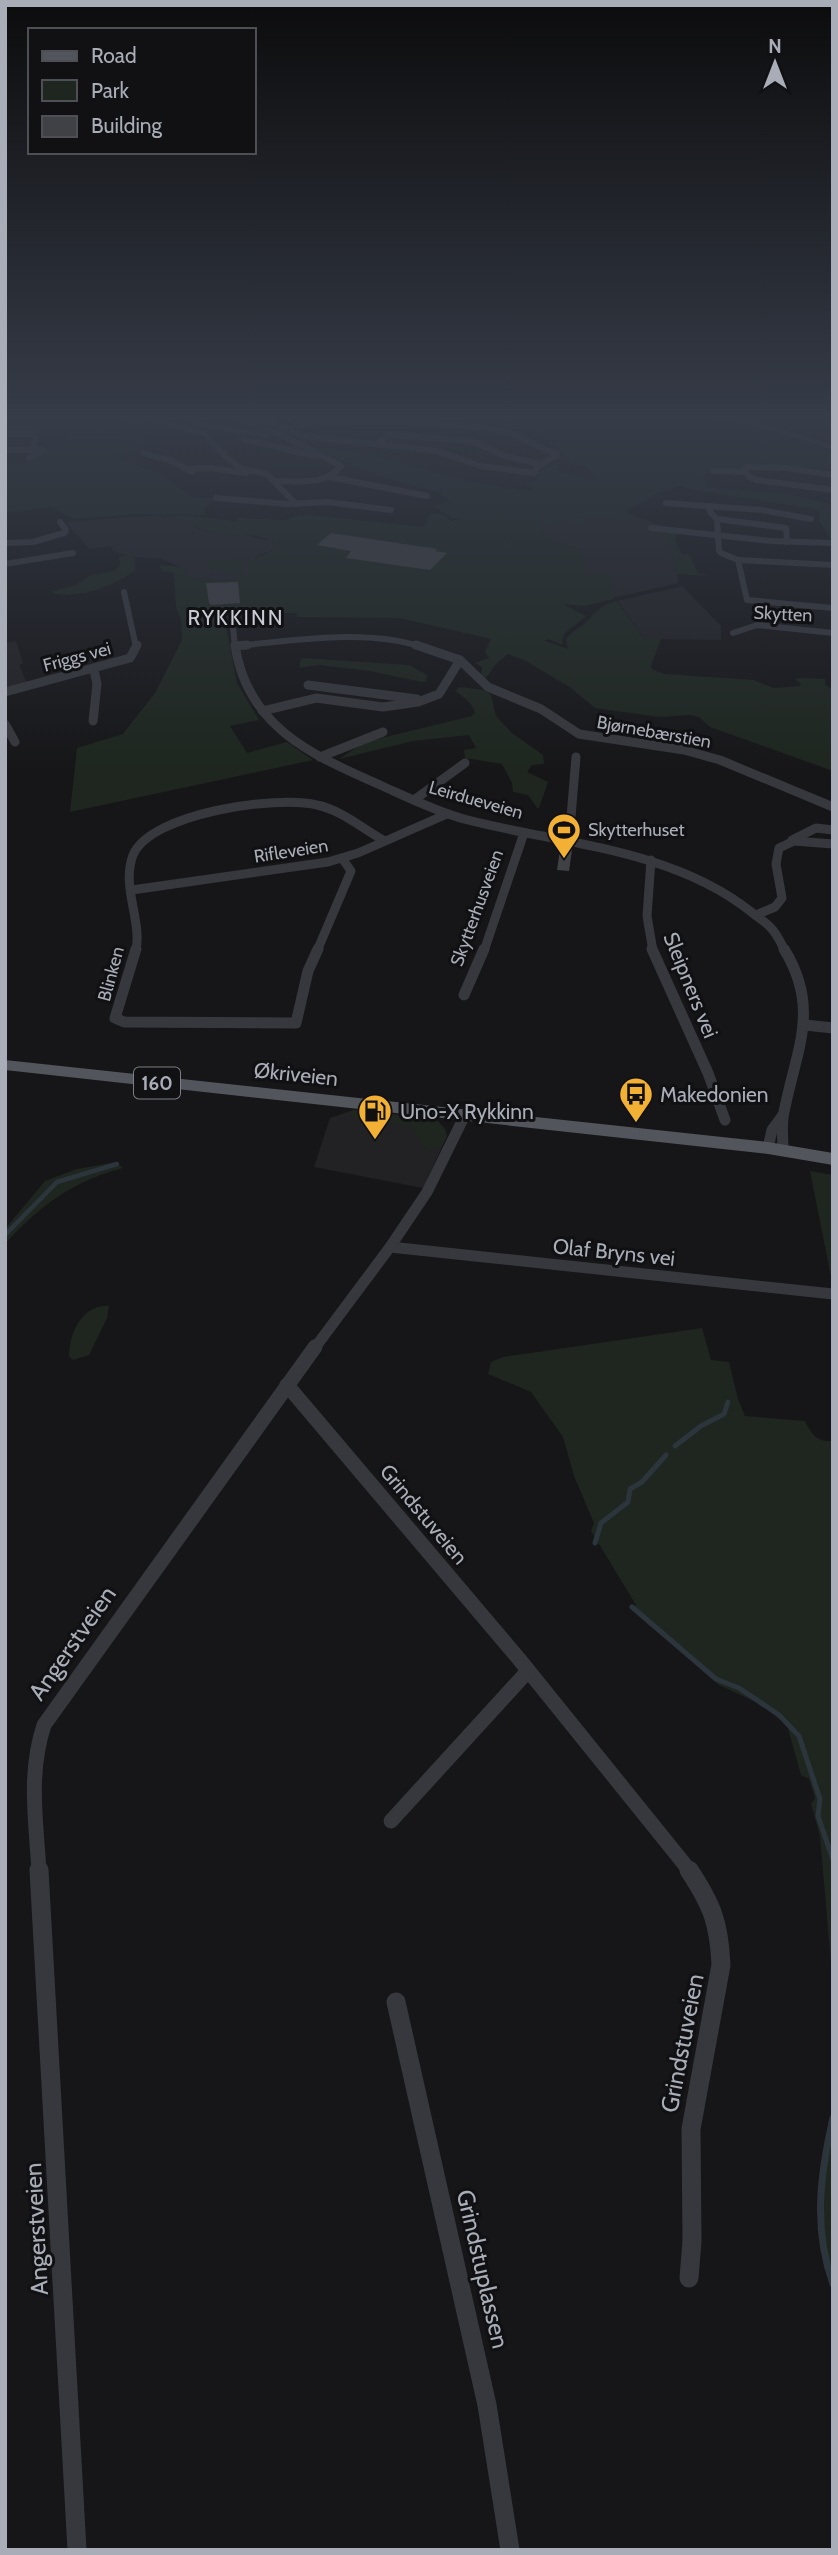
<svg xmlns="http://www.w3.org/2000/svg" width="838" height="2555" viewBox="0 0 838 2555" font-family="Cabin,sans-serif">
<rect width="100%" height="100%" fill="#161618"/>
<!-- built -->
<g fill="#222225">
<path d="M543 513 644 519 666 528 662 537 670 549 679 583 613 598 609 582H583L585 573 581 550 544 538 537 521Z"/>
<path d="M160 515 161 518H181L193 522 195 528 216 533 243 535 271 541 275 546 274 550 256 556 250 574 233 581 188 578 181 567 162 559 134 557 113 551 111 546 89 549 66 522Z"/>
<path d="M682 586 721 626V640L644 639 618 601Z"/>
<path d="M16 641 23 663 19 665 27 683 5 688V643Z"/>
<path d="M353 1110 433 1118 445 1129 447 1136 423 1188 314 1167 330 1118Z"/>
</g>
<!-- green -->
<g fill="#1e261f">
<path d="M5 414H75L77 422 153 439 126 456 116 455 110 458C129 462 148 468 164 477 187 490 181 500 213 498V501L204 509 205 515 135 514 73 519 52 507 5 513V465L31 463 36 448 66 446 67 434 5 433Z"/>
<path d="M536 414C643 414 731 412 833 451V470C804 466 777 465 748 467 735 468 723 470 710 470L703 476 706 487 787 494 833 505V539H830L819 520 820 513 814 509 700 491 680 486 659 493 624 512 644 519 573 516 585 519 581 525 557 521 554 525 541 523 548 514 561 515 543 514 537 521 542 527 544 538 581 550 586 573H608L614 599 584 606 563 604 586 616 565 633 562 640 563 645 548 639 545 641 568 649 566 639C571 632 578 629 584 624 596 613 599 605 617 601L644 639H661L651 666 653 670 665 674 754 680 773 688 800 686 801 684 795 679 798 678 825 679V685L833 689V771L710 727 699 717 690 715 659 717 595 708 571 688 526 661 508 654 495 665 486 678 481 674 482 667 475 663 489 658 485 652 491 639 400 618 297 617 296 613H259L248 608 241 611 223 610 237 683 259 720 230 726 247 753 287 742 313 760 70 812 77 748 123 734 155 693 182 640 181 620 176 607 174 573 161 571 160 565 181 567 188 578 233 581 249 574 248 562 274 550 275 545C261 530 234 538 216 533 209 531 202 529 194 527L193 522 161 516H192L235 521 240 518 285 520 298 516 311 515 424 527 430 514 441 513 451 521 465 518 453 519 433 506 449 502 460 510 440 493 380 476 311 447C388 451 459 487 535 491L526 484 537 480 538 473 558 462 560 463 557 469 559 471 597 481 585 465 575 466 548 438 538 435 540 432 538 427 505 429 487 419H458L450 423 387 418Z"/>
<path d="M700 414H833V431L821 426 807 425 811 429 800 433Z"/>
<path d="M663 531 678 533 675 540 682 554 690 555 698 573 709 576 676 574 670 549 662 537Z"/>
<path d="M129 555 135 559V570C116 586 74 601 50 592L76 585 91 575 115 571 120 565 119 557Z"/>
<path d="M246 559 241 566 243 574H228L206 567 207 561Z"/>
<path d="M301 658 409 665 427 675 426 681 422 682 370 671 318 665 299 668Z"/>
<path d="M460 687 484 690 491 695 496 716 512 733 543 755 544 764 532 765 527 772 548 782 539 808H537L528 795 513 792 512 783 502 764 465 758 464 750 476 748 469 735 413 741 339 759 360 745 373 740 472 716 475 712C471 702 464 697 455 691Z"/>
<path d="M353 1110 438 1121 445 1129 447 1136 443 1144 427 1151 411 1126 353 1118 350 1114Z"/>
<path d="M116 1162 123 1168C73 1181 39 1206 5 1244V1229L45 1181 77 1169Z"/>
<path d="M810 1171 833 1175V1282H832Z"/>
<path d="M109 1306 107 1318 89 1355 73 1360 69 1356C69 1333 82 1304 109 1306Z"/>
<path d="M702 1328 711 1360 729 1362 738 1399 745 1416 805 1421C812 1434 816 1442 833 1441V1987L820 1836 811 1804 815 1798 809 1779 801 1775 787 1725 760 1704 719 1685 632 1608 636 1605 591 1531 594 1523 574 1476 563 1437 531 1392 488 1374 491 1362 503 1357Z"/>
<path d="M833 2124V2280C815 2246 823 2161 833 2124Z"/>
</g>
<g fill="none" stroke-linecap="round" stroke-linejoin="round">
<!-- stream-far2 -->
<path stroke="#2c353c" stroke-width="4.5" d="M5 1235 57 1182 117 1164"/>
<!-- stream-far1 -->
<g stroke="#2c353c" stroke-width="5">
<path d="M675 1446 701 1426 724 1414 728 1402"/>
<path d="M595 1543 601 1523 628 1502 630 1489 642 1482 666 1455"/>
<path d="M632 1607 716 1679 739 1688 779 1715 799 1736 820 1799 818 1816 833 1860"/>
</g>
<!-- stream -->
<path stroke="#2c353c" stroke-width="7" d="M833 2118C820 2175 813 2228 833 2284"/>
</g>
<!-- building -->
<g fill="#404145">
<path d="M331 533 437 549 435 551 447 553 430 570 346 558 351 551 317 545Z"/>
<path d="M238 582 240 603 211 605 209 603 206 583Z"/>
<path d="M560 849 572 850 569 871 557 870Z"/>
</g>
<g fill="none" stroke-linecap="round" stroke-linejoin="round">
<!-- minor-far4 -->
<g stroke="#37383d" stroke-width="6">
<path d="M110 414 137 423"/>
<path d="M128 414 204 433 226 457 242 469 267 474 296 504"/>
<path d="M233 414 232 417 288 438 341 466C326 486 298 481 276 481"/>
<path d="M194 424 266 435"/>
<path d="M250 425 271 423 303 436 437 451 481 466 534 473 538 466 557 455 510 433 488 428 398 422 307 423 288 427"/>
<path d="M5 434H35L34 449"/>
<path d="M244 439 314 456"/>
<path d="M379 442 389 435 472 441 505 456 540 464"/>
<path d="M5 450H43L29 458"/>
<path d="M143 453 172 461 192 472"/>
<path d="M188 469 210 468 246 473"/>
<path d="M713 471 745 472"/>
<path d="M833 475 786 468 748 467 744 470 749 477 756 480 833 490"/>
<path d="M329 477 427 496"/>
<path d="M216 498 287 504 327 502 391 510"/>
<path d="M666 503 761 510 811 519"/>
<path d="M710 506V512L717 519 719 551 721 553 738 560 833 565"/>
<path d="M717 519 786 528 787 542"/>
<path d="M651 528 771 541 833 543"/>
<path d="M5 543 33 542 64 533 66 530 60 522"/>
<path d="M738 560 747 600 833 608"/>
<path d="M5 564 73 553"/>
<path d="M124 592 136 647"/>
<path d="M733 633 757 625 833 633"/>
<path d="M235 646C291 641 367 628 421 647"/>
<path d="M235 647 232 617 236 614"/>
</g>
<!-- minor-far3 -->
<g stroke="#37383d" stroke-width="9">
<path d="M235 645C247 727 312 755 380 785 407 797 435 811 464 819 559 844 670 848 750 911 757 917 766 922 771 928 777 934 781 943 785 951"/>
<path d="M416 645 460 660 488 687 541 709 579 734 684 750 720 760 833 807"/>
<path d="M235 646 247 645"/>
<path d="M308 685 417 699"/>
<path d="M5 692 130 658 137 645"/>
<path d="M262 711 316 698 383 707 418 702 439 694 460 660"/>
<path d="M93 721 97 684 94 670"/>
<path d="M5 724 15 742"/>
<path d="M320 757 383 732"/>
<path d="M414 800 465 763"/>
<path d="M792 840 816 828 833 830"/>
<path d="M569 841 576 757"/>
<path d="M651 860 647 916 653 951"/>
<path d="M132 890 328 862 358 853 447 814"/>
<path d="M756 915 775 907 782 898 776 864 779 848 794 841 833 844"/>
<path d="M136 951C142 919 121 887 133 855 151 813 276 795 317 805 341 810 362 828 383 840"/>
<path d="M317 951 351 871 342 858"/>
<path d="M484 951 524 833"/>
</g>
<!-- minor-far2 -->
<g stroke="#37383d" stroke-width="11">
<path d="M136 949 115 1018 124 1022 296 1023 308 971 318 949"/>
<path d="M652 949 708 1073 725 1120"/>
<path d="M464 995 484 949"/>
<path d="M805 1025 833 1028"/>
<path d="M768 1148 772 1130 783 1115"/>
<path d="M783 1150C783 1138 781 1124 784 1112 796 1050 821 1009 784 949"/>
<path d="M390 1247 833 1294"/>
<path d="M314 1349 390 1247 427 1192 465 1115"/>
</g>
<!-- minor-far1 -->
<g stroke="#37383d" stroke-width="15">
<path d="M287 1385 519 1659 690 1871"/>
<path d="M391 1821 528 1671"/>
<path d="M39 1871C36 1820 28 1774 44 1725L315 1347"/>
</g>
<!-- minor -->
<g stroke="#37383d" stroke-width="19">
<path d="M39 1870 77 2550"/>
<path d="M689 1870C712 1905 719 1922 721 1965L691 2129 692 2241 689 2278"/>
<path d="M396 2002 487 2405 510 2550"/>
</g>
<!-- tertiary -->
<g fill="#37383d" fill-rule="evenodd">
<path d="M260 414H410L406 416 301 418Z"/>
<path d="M682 414C733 413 784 430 833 445V450L769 430Z"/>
</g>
<!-- primary -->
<path fill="#53555c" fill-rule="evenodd" d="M5 1060 768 1142 833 1153V1165L768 1154 5 1070Z"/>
</g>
<!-- sky -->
<linearGradient id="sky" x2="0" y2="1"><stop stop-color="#0c0c0d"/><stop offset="0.54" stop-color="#363c48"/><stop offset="1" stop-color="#363c48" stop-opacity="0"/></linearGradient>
<rect width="838" height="772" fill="url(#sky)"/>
<!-- icons -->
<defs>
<g id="stadium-pin" transform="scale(1.75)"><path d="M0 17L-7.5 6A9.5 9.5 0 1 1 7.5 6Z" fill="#f2b134" stroke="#111113"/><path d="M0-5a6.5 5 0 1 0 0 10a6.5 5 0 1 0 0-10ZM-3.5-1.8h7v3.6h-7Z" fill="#111"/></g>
<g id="bus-pin" transform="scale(1.75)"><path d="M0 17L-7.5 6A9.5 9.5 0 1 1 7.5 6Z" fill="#f2b134" stroke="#111113"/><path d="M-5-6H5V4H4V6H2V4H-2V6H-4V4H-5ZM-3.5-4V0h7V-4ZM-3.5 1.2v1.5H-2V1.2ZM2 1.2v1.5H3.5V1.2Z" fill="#111"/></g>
<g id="fuel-pin" transform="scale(1.75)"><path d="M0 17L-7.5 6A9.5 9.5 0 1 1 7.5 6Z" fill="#f2b134" stroke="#111113"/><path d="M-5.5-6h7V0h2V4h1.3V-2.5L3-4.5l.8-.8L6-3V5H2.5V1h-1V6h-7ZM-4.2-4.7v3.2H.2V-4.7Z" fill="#111"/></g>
</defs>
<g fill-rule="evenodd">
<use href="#stadium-pin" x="564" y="830"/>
<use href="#bus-pin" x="636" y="1094"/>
<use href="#fuel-pin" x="375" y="1111"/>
</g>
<g text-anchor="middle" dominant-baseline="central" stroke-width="6" stroke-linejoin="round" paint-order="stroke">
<!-- far-street labels -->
<g font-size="18" fill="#a8adb8" stroke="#111113">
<text transform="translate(783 614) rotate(3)">Skytten</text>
<text transform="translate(77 657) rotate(-15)">Friggs vei</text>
<text transform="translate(654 732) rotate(10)">Bjørnebærstien</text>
<text transform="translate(476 800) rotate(16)">Leirdueveien</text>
<text transform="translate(291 851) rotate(-9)">Rifleveien</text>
<text transform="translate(477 908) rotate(-70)">Skytterhusveien</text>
<text transform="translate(111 974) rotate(-75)">Blinken</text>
</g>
<!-- far-poi labels -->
<g font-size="18" fill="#a8adb8" stroke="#111113" text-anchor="start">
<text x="588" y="830">Skytterhuset</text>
</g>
<!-- shield labels -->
<rect fill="#111113" stroke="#7b7e86" stroke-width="2" x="134" y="1067.5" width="46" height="31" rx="5"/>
<g font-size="19" font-weight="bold" fill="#a8adb8">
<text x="157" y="1083">160</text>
</g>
<!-- far-quarter labels -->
<g font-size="21" letter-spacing="2" fill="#c9ccd4" stroke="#111113">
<text x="236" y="617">RYKKINN</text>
</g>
<!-- street labels -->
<g font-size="21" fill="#a8adb8" stroke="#111113">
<text transform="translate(691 985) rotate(68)">Sleipners vei</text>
<text transform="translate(296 1074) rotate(6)">Økriveien</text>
<text transform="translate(614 1252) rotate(6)">Olaf Bryns vei</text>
<text transform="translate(424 1514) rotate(50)">Grindstuveien</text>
</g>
<!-- poi labels -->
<g font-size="21" fill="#a8adb8" stroke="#111113" text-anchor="start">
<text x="660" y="1094">Makedonien</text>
<text x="400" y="1111">Uno-X Rykkinn</text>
</g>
<!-- near-street labels -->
<g font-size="24" fill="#a8adb8" stroke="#111113">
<text transform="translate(72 1643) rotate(-55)">Angerstveien</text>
<text transform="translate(682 2043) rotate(-79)">Grindstuveien</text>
<text transform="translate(36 2229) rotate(-93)">Angerstveien</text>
<text transform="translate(483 2269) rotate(77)">Grindstuplassen</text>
</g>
</g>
<!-- border -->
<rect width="838" height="2555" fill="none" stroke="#a8adb8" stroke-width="14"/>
<!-- legend -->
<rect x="28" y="28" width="228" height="126" fill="#111113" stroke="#4d4f55" stroke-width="2"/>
<rect x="42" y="51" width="35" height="10" fill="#53555c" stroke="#4d4f55" stroke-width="2"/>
<text x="91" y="63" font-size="21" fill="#a8adb8">Road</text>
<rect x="42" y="80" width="35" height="21" fill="#1e261f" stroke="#4d4f55" stroke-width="2"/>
<text x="91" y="98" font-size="21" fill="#a8adb8">Park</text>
<rect x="42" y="116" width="35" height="21" fill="#404145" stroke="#4d4f55" stroke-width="2"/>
<text x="91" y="133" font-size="21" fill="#a8adb8">Building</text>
<!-- north arrow -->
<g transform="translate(775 63)" stroke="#111113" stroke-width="5" paint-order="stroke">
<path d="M0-5L12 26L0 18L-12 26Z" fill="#a8adb8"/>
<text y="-10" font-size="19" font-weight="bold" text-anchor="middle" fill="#a8adb8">N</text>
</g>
</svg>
